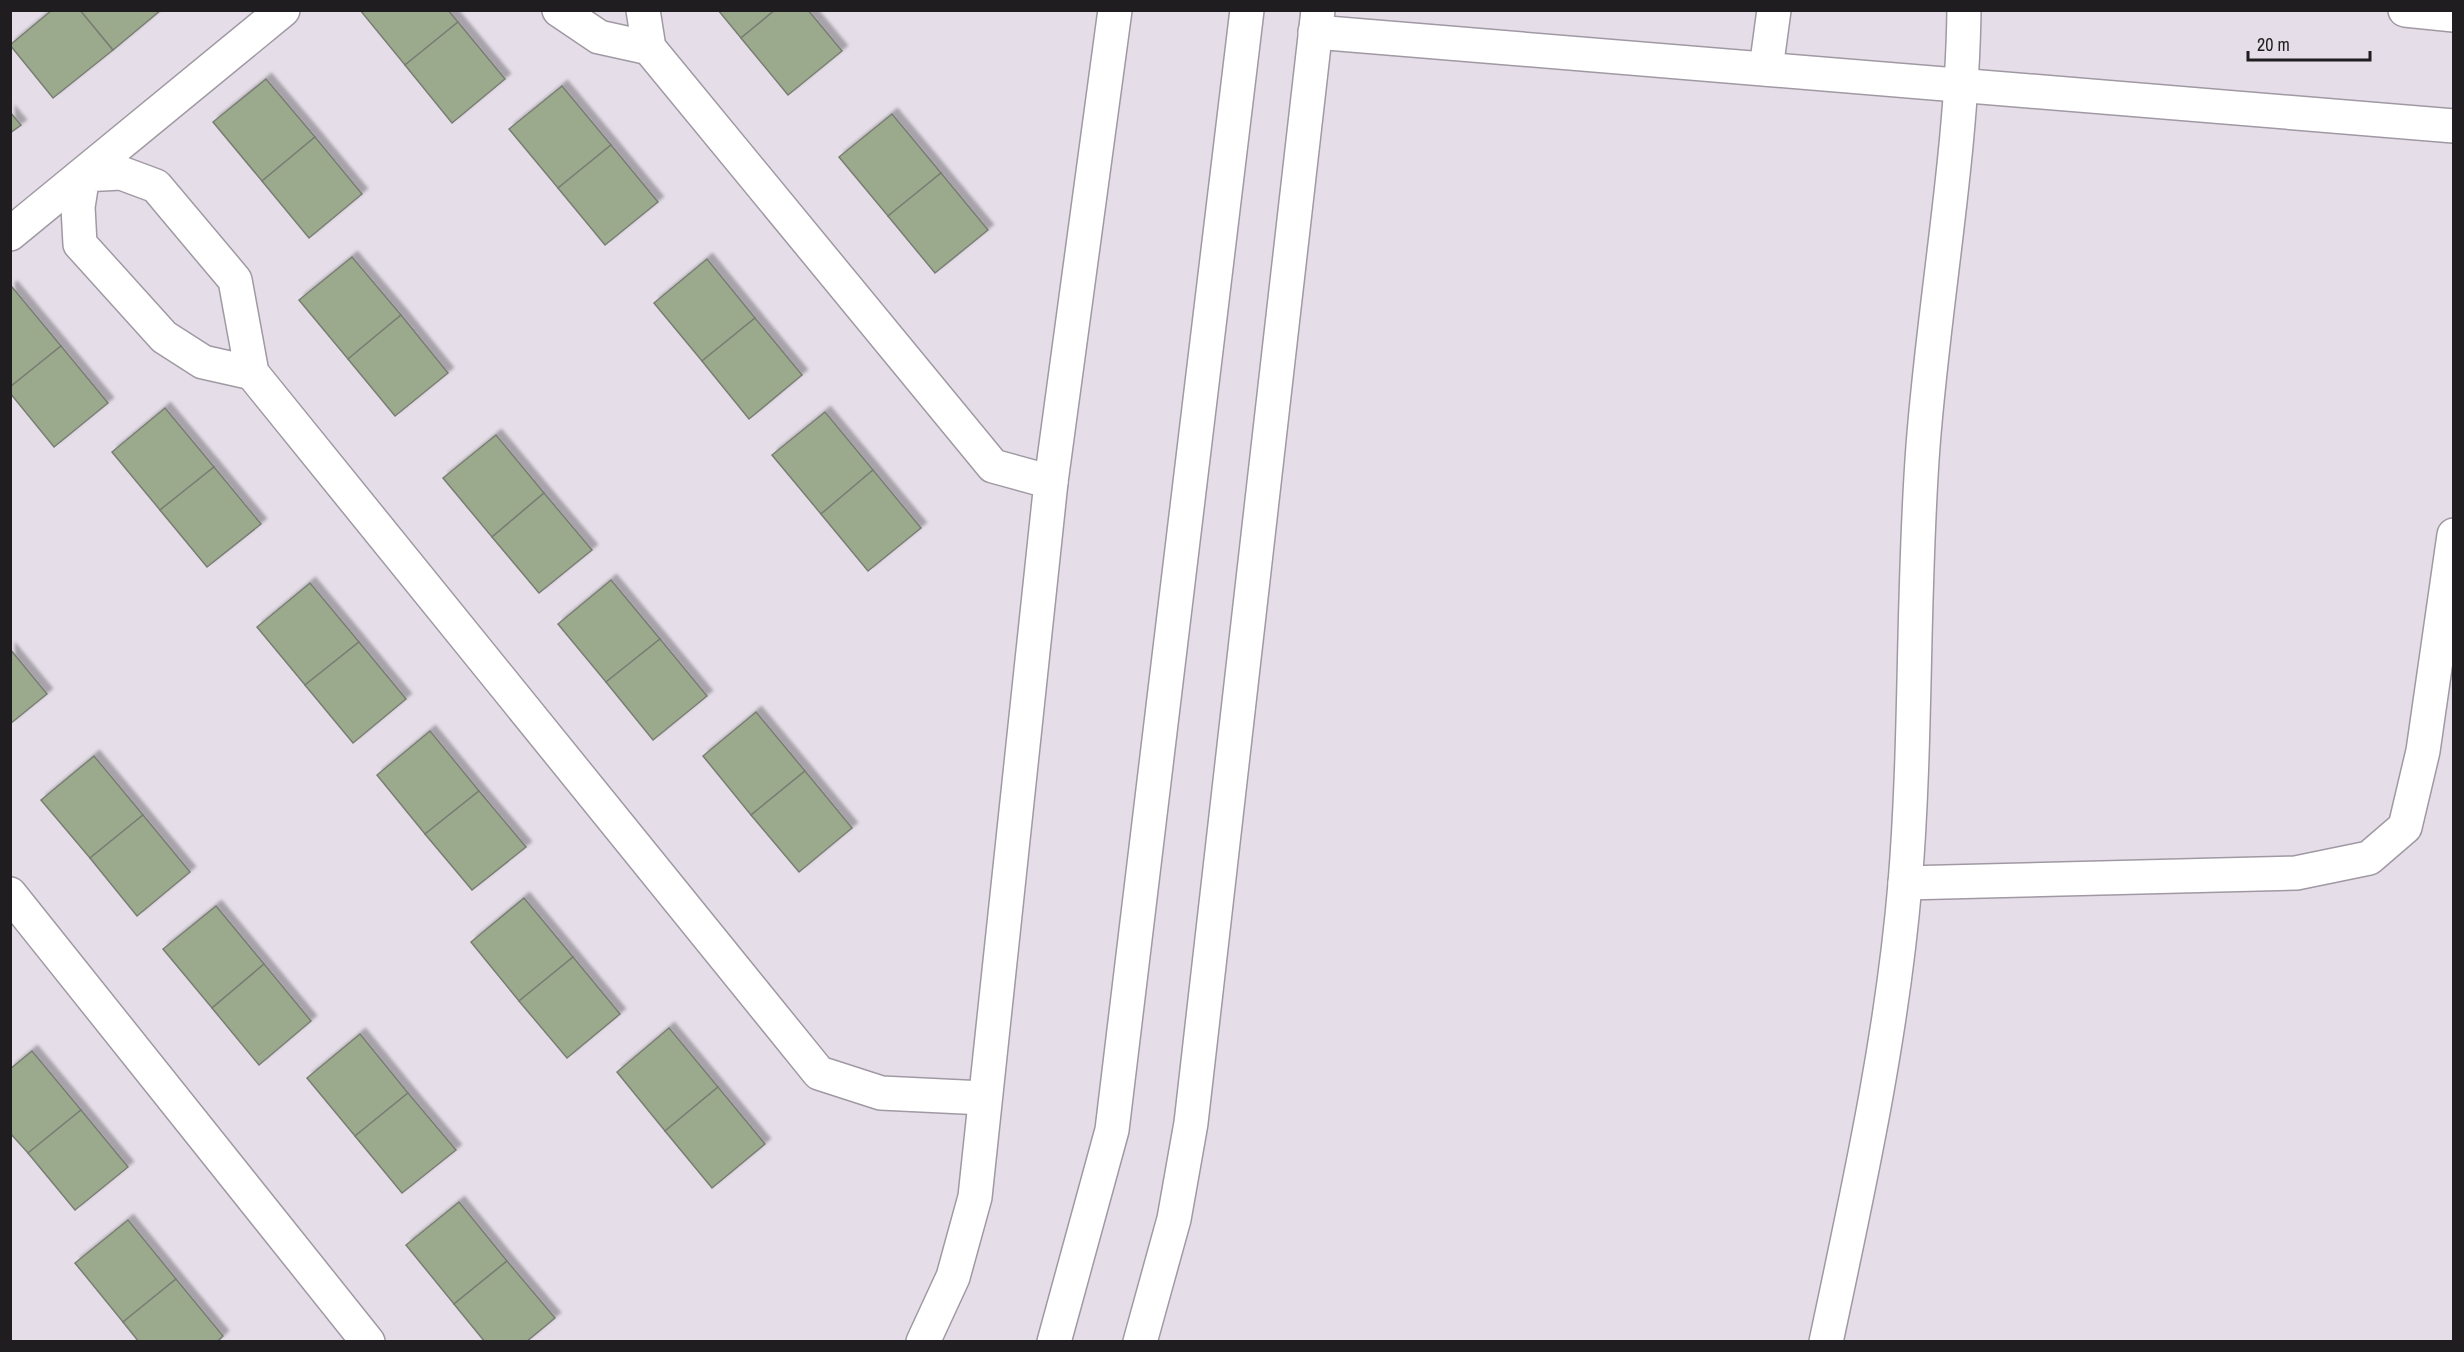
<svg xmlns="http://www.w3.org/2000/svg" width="2464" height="1352" viewBox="0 0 2464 1352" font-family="'Archivo Narrow',sans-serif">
<defs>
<filter id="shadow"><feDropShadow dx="5.5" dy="-5.5" stdDeviation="1.5" flood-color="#0004"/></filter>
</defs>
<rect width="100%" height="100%" fill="#e5dee8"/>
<!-- building -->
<g fill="#9ba98c" stroke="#797e74" stroke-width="1.5" filter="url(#shadow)">
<path d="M52 10H80L113 50 53 98 10 45Z"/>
<path d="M80 10H161L113 50Z"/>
<path d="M360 10H448L458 22 405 65Z"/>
<path d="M718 10H775L741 38Z"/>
<path d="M775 10H808L842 51 788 95 741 38Z"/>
<path d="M458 22 505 79 452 123 405 65Z"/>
<path d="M266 79 315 137 262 181 213 122Z"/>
<path d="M562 86 611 145 558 188 509 129Z"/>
<path d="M10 112 21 125 10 133Z"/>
<path d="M892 114 941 173 888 216 839 157Z"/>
<path d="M315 137 362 194 309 238 262 181Z"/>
<path d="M611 145 658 202 605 245 558 188Z"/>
<path d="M941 173 988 230 935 273 888 216Z"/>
<path d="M352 257 401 315 348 359 299 300Z"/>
<path d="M707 259 755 318 702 361 654 303Z"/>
<path d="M12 287 61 346 10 387V288Z"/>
<path d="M401 315 448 373 395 416 348 359Z"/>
<path d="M755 318 802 375 749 419 702 361Z"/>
<path d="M61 346 108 403 54 447 10 393V387Z"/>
<path d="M165 408 214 467 160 510 112 452Z"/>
<path d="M825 412 873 470 821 514 772 455Z"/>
<path d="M496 435 544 493 492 537 443 478Z"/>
<path d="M214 467 261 524 207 567 160 510Z"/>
<path d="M873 470 921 528 868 571 821 514Z"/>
<path d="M544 493 592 550 539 593 492 537Z"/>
<path d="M611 580 660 639 606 682 558 624Z"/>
<path d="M310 583 359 642 305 685 257 627Z"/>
<path d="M660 639 707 696 653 740 606 682Z"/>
<path d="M359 642 406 699 353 743 305 685Z"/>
<path d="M10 649 47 694 10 724Z"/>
<path d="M756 712 805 771 751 815 703 756Z"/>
<path d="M430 731 479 791 425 834 377 775Z"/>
<path d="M94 756 143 815 90 858 41 800Z"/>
<path d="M805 771 852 828 799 872 751 815Z"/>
<path d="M479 791 526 847 472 890 425 834Z"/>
<path d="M143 815 190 872 137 916 90 858Z"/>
<path d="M524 898 573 957 519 1001 471 942Z"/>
<path d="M216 906 264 964 212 1008 163 949Z"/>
<path d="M573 957 620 1014 567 1058 519 1001Z"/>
<path d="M264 964 311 1021 259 1065 212 1008Z"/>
<path d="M669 1028 718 1087 665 1131 617 1072Z"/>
<path d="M360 1034 408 1093 355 1136 307 1078Z"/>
<path d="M32 1051 81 1110 28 1153 10 1133V1069Z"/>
<path d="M718 1087 765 1144 712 1188 665 1131Z"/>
<path d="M408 1093 456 1150 402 1193 355 1136Z"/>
<path d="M81 1110 128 1167 75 1210 28 1153Z"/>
<path d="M459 1202 507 1261 454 1304 406 1245Z"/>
<path d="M128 1220 176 1279 123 1322 75 1263Z"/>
<path d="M507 1261 555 1318 526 1342H485L454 1304Z"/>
<path d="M176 1279 223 1336 217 1342H139L123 1322Z"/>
</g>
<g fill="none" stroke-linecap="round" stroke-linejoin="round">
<!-- minor casing -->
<g stroke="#a099a3" stroke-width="36">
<g id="minor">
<path d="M559 10 599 37 649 48"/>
<path d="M643 10 649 48 993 466 1051 482"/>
<path d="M2405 10 2454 15"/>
<path d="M1315 32 2454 126"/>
<path d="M1766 69 1774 10"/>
<path d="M10 234 283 10"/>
<path d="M252 373 203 362 164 337 80 244 78 207 83 175 121 173 156 186 235 280 252 373 819 1073 881 1093 984 1098"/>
<path d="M1905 883 2296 873 2369 858 2405 827 2423 751 2454 535"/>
<path d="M10 894 368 1342"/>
<path d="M923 1342 953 1277 975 1197 1051 482 1115 10"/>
<path d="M1826 1342C1858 1191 1892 1038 1905 884 1917 738 1912 592 1923 446 1934 301 1962 157 1964 10"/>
</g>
</g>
<!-- major casing -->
<g stroke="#a099a3" stroke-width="36">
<g id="major">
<path d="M1054 1342 1112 1130 1247 10"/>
<path d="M1140 1342 1174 1219 1191 1123 1318 10"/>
</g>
</g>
<!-- minor -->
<use href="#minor" stroke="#fff" stroke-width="33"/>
<!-- major -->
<use href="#major" stroke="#fff" stroke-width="33"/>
</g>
<!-- border -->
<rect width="2464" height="1352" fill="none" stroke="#201d21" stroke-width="24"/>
<!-- scale -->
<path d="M2248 51v9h122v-9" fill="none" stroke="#201d21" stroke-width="3"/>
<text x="2257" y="51" font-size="18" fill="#201d21" stroke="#e5dee8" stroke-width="4.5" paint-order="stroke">20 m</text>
</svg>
